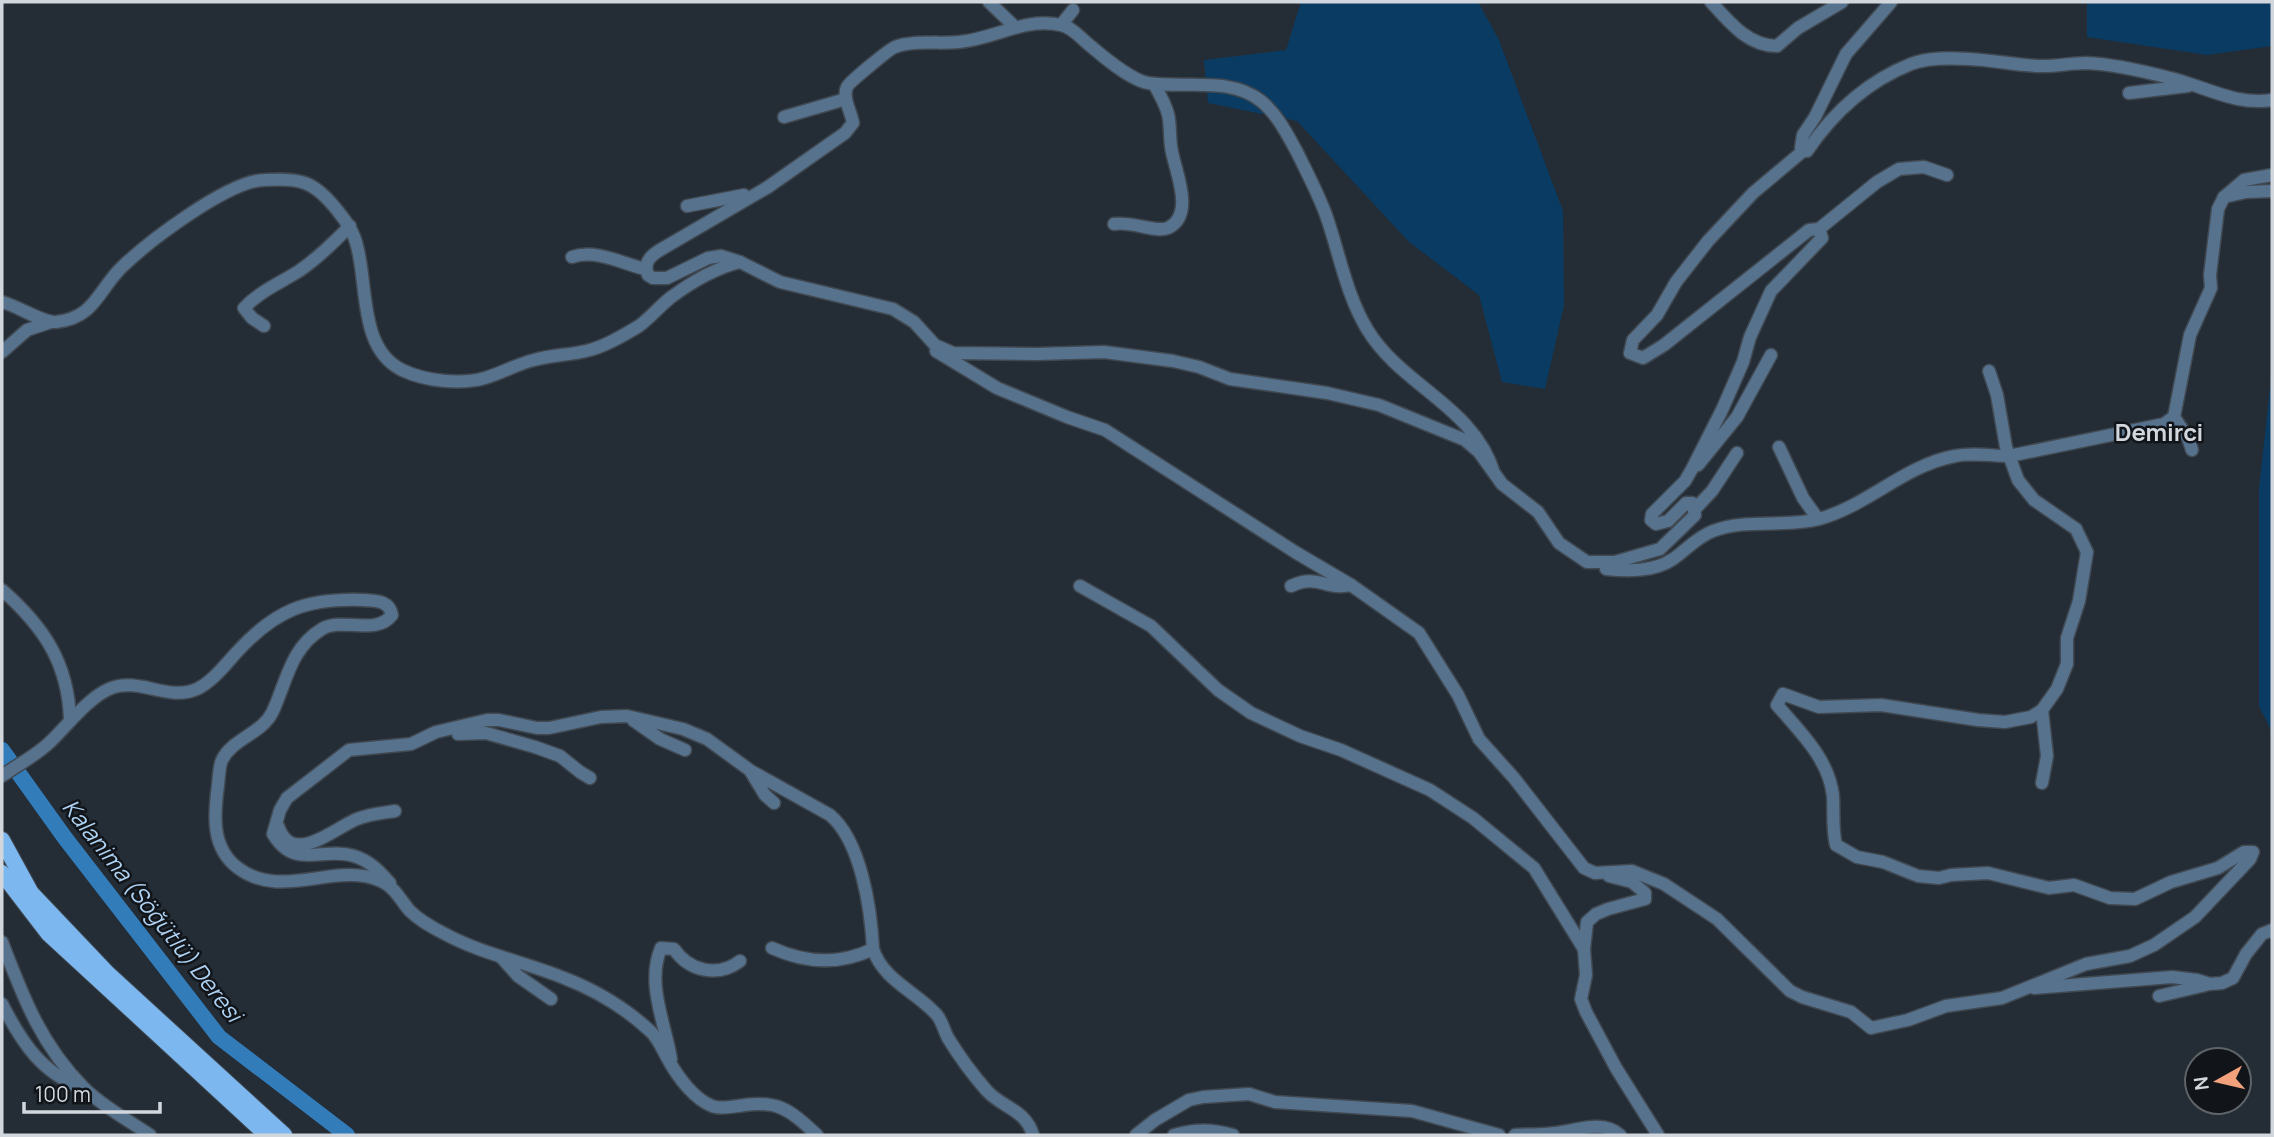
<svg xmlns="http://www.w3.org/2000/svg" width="2274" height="1137" viewBox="0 0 2274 1137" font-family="Manrope,sans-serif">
<rect width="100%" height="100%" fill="#242d36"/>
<!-- green -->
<g fill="#0a3b62">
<path d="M1301 2H1478L1499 40 1563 211 1564 305 1545 389 1502 382 1479 295 1409 242 1297 121 1208 103 1204 60 1286 50Z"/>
<path d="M2087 2H2272V46L2207 55 2087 37Z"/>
<path d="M2272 369V732L2259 706V489Z"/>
</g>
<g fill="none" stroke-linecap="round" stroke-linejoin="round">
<!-- river -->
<path stroke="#337cba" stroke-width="16" d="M2 750 65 838 219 1037 347 1135"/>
<!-- minor casing -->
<g stroke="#404851" stroke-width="15">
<g id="minor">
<path d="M989 2 1014 26"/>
<path d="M1711 2C1729 22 1748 46 1777 46L1798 28 1842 2"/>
<path d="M1061 25 1073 10"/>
<path d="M2129 93 2188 86"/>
<path d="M784 117 846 99"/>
<path d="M1803 151 1801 148 1803 135 1815 117 1846 54 1891 2"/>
<path d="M2224 197 2246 192 2272 191"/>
<path d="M687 206 744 195"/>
<path d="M1114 224C1132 221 1156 233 1168 228 1195 215 1176 173 1172 152 1169 139 1171 126 1168 114 1165 103 1159 93 1154 84"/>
<path d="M1819 229 1877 182 1899 169 1924 167 1947 175"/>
<path d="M572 257C596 249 621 263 645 269"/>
<path d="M2 302C18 306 43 323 56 322 95 318 98 290 122 267 149 241 228 181 264 180 301 178 314 181 337 210 346 221 354 232 357 246 368 286 359 349 402 370 425 381 460 385 485 378 502 373 517 364 534 360 551 355 569 355 586 351 604 347 624 335 639 326 650 318 659 307 670 298 690 283 716 268 740 262"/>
<path d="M264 326 252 318 244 308C260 291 280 283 299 271 318 258 334 242 350 226"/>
<path d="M936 351 997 388 1067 417 1105 430 1295 552 1351 585 1419 633 1458 695 1479 739 1514 778 1584 868 1595 873 1632 871 1664 884 1717 919 1790 991 1802 997 1851 1012 1871 1028 1908 1020 1946 1006 2002 998 2086 964 2130 956 2154 945 2195 917 2250 859 2253 852H2244L2218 868 2171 882 2135 899 2110 898 2074 885 2049 888 1988 873 1951 875 1939 878 1918 876 1883 862 1857 857 1836 845C1832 829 1834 813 1833 796 1829 759 1800 732 1777 705L1783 694 1819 707 1881 705 1978 720 2005 722 2031 717 2042 710 2057 689 2067 664V638L2079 601 2087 552 2076 529 2034 500 2018 480 2006 447 1997 395 1989 371"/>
<path d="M2 352 27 330 51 322"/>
<path d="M2174 417 2188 438 2192 450"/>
<path d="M1779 447 1803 498 1818 519"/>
<path d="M1698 465 1737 417 1771 355"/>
<path d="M1494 473C1474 406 1401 386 1367 329 1346 294 1339 252 1326 215 1318 193 1307 173 1297 152 1287 134 1277 114 1261 101 1230 76 1185 89 1148 83 1130 80 1101 55 1087 43 1079 36 1071 27 1061 25 1024 17 995 39 959 42 939 44 914 40 895 47 891 48 849 82 847 87 842 98 851 111 853 123L845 133 768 187 660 250C650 256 643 263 648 275L653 278H667L708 258 721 256 740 262 780 282 893 309 914 322 935 345 953 353 1036 354 1104 352 1173 361 1199 367 1230 379 1327 393 1379 405 1465 440 1479 452 1502 484 1538 512 1559 543 1587 562H1615L1660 549 1695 515 1692 503H1686L1668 521 1656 524 1651 520 1652 514 1685 481 1692 469 1722 410 1743 362 1750 337 1771 291 1822 238 1819 229 1809 230 1664 345 1643 358 1630 353 1633 340 1657 315 1676 282 1708 241 1753 193 1803 151H1807C1833 113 1868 81 1911 64 1928 57 1952 58 1969 59 1992 60 2015 65 2038 66 2054 67 2070 63 2086 63 2114 64 2143 71 2170 78 2204 86 2236 106 2272 100"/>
<path d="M1695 509 1712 491 1737 453"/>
<path d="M1606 569C1628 571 1654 572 1673 559 1686 550 1697 537 1713 531 1747 518 1785 528 1819 519 1867 506 1905 465 1955 456 1973 452 1991 456 2009 456L2164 424 2174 417 2190 335 2211 288 2210 275 2218 209 2224 197 2244 180 2272 175"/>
<path d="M1080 586 1151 626 1218 690 1251 713 1300 736 1341 750 1430 790 1473 818 1534 868 1584 949"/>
<path d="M1291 586C1318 573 1326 591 1351 585"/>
<path d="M2 590C44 627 68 663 70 719"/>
<path d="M2042 710 2047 756 2042 783"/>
<path d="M633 720 660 739 685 750"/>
<path d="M458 734 486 733 535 747 560 756 580 772 590 778"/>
<path d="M751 772 765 795 774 803"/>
<path d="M2 776C17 765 37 755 50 742 66 727 88 698 109 689 138 676 168 702 197 689 212 682 225 665 236 653 275 610 306 598 363 600 376 601 389 600 392 615 376 636 342 617 322 629 290 648 286 684 272 713 261 734 232 739 222 760 219 767 219 777 218 785 214 815 211 848 238 868 282 901 335 861 381 881 396 888 400 900 410 911 420 921 433 928 445 934 482 954 525 962 564 978 595 990 625 1008 649 1030 658 1037 663 1051 669 1061 678 1077 694 1099 712 1106 719 1109 731 1107 738 1106 777 1099 789 1109 817 1135"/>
<path d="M278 826C292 867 333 829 357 819 369 814 382 813 395 811"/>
<path d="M1609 876 1632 882 1645 893V899L1608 909 1596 914 1587 922 1584 949 1586 975 1581 999 1586 1012 1616 1068 1658 1135"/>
<path d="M390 883C379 871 370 861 354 856 323 846 295 871 273 834L280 810 287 798 349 750 411 744 436 732 487 720H499L537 728H549L601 717 627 716 683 729 707 739 751 771 830 815C861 841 871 909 873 949 883 980 915 991 936 1014 942 1020 944 1031 948 1038 959 1056 973 1075 987 1091 1003 1108 1026 1110 1033 1135"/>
<path d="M2 942C23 997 41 1045 84 1088 102 1106 128 1120 150 1135"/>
<path d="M772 948C805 963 840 965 873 949"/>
<path d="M501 957 518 976 551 999"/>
<path d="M2034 988 2172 977 2197 980 2210 984 2222 983 2233 978 2246 954 2262 934 2272 930"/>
<path d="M2159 996 2206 985"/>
<path d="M2 1004C22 1043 42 1074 85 1089"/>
<path d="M671 1059C665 1023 646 983 661 948L674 949C689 971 718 978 740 961"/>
<path d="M1136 1135 1155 1120 1189 1100 1203 1097 1249 1094 1275 1102 1412 1111 1499 1135"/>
<path d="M1174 1135C1195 1129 1212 1129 1233 1135"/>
<path d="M1515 1135C1528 1134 1542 1135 1555 1133 1576 1131 1602 1119 1620 1135"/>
</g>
</g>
<!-- major casing -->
<g stroke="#404851" stroke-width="18">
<g id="major">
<path d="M2 840 31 893 108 974 284 1135"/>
<path d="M2 873 48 933 267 1135"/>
</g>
</g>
<!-- minor -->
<use href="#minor" stroke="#56728d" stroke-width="12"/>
<!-- major -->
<use href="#major" stroke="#7cb8ef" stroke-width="16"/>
</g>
<g text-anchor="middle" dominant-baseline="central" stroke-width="5" stroke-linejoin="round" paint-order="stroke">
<!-- water labels -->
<g font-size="23" font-style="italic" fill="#aed1f2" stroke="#111519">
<text transform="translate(153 910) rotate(52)">Kalanima (Söğütlü) Deresi</text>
</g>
<!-- quarter labels -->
<g font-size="24" font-weight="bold" fill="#d1d7dd" stroke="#111519">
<text x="2159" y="431">Demirci</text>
</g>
</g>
<!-- border -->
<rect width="2274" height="1137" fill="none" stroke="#d1d7dd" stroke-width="7"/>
<!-- north arrow -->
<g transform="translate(2218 1081) rotate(262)"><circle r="33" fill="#111519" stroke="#5e6367" stroke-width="2"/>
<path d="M0-5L12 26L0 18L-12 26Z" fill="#f1a17b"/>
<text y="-10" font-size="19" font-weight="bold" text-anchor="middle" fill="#d1d7dd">N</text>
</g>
<!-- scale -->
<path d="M24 1102v10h136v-10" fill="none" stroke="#d1d7dd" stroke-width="3.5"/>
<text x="35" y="1102" font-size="21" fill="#d1d7dd" stroke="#111519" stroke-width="5" paint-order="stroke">100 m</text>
</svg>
